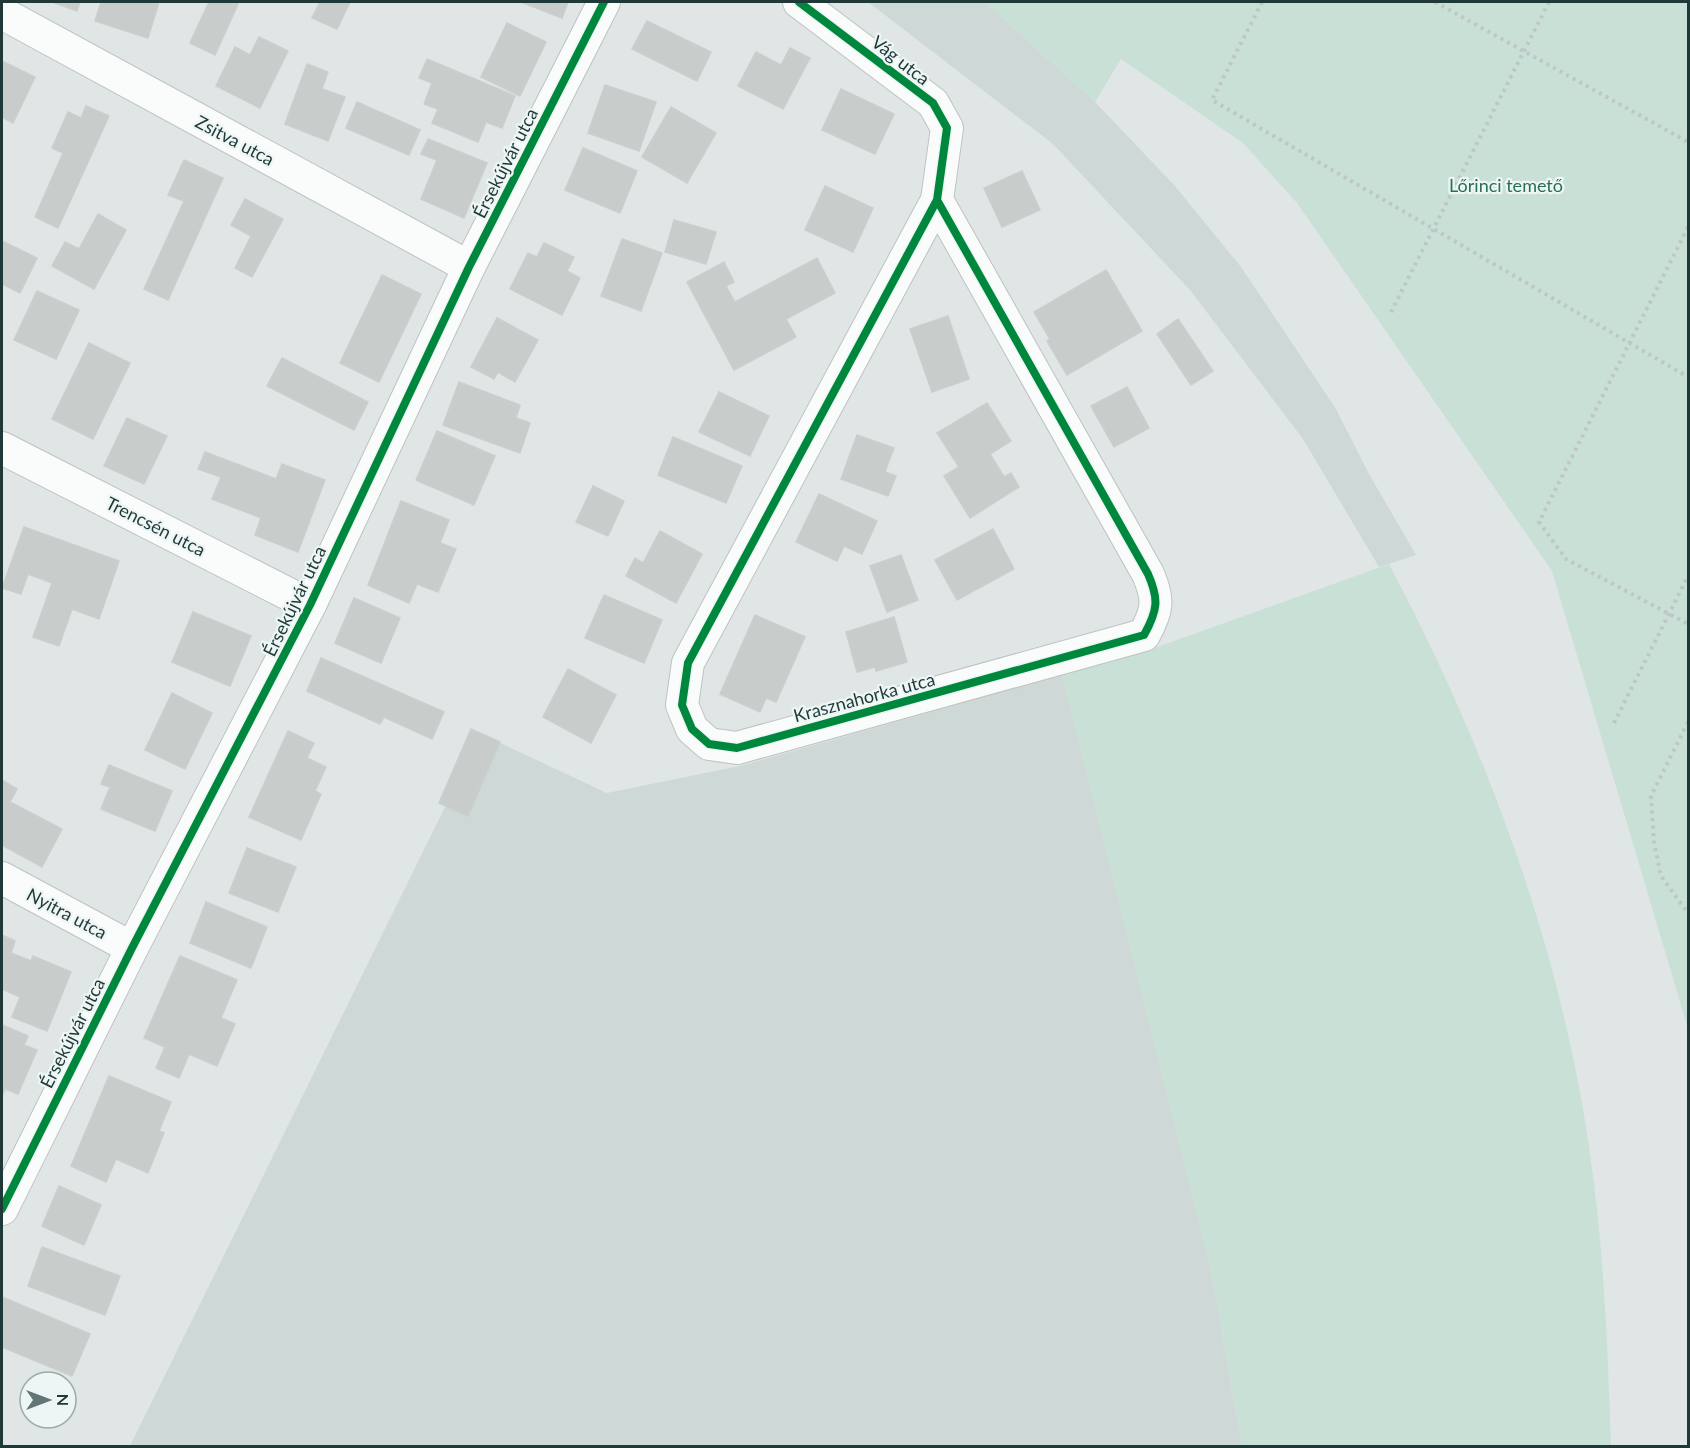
<svg xmlns="http://www.w3.org/2000/svg" width="1690" height="1448" viewBox="0 0 1690 1448" font-family="Lato,sans-serif">
<rect width="100%" height="100%" fill="#e0e6e5"/>
<!-- built -->
<g fill="#ced8d6">
<path d="M868 2H985L1095 102 1175 186 1241 267 1336 409 1369 474 1416 555 1379 567 1303 439 1190 290 1053 144Z"/>
<path d="M1062 675 1211 1271 1242 1446H130L481 734 607 793 740 766Z"/>
</g>
<!-- green -->
<g fill="#c9e0d6">
<path d="M985 2H1688V1029L1552 571 1297 203 1243 143 1121 59 1095 102Z"/>
<path d="M1389 564C1491 757 1568 966 1594 1184 1605 1271 1608 1359 1611 1446H1242L1211 1271 1062 675 1149 650Z"/>
</g>
<!-- building -->
<g fill="#c8cdcc" stroke="#c9cfce" stroke-width="1.5">
<path d="M52 2H80L77 11Z"/>
<path d="M101 2H159L148 38 95 21Z"/>
<path d="M209 2H239L215 55 190 43Z"/>
<path d="M320 2H350L337 29 312 18Z"/>
<path d="M521 2H568L562 18Z"/>
<path d="M647 21 711 52 697 81 632 49Z"/>
<path d="M507 23 546 42 520 96 481 77Z"/>
<path d="M259 37 288 51 260 108 216 86 235 47 250 55Z"/>
<path d="M790 48 810 58 783 109 738 86 756 52 781 65Z"/>
<path d="M427 59 515 96 502 128 486 122 478 142 432 123 438 109 424 104 432 83 419 78Z"/>
<path d="M2 61 35 77 13 123 2 117Z"/>
<path d="M307 64 328 72 322 89 345 97 328 141 285 124Z"/>
<path d="M605 85 656 102 639 151 588 133Z"/>
<path d="M841 89 894 114 875 154 822 130Z"/>
<path d="M357 102 420 130 409 155 346 128Z"/>
<path d="M86 106 109 116 58 228 35 217 63 153 52 148 68 112 81 118Z"/>
<path d="M671 107 716 133 687 183 642 157Z"/>
<path d="M428 139 487 163 464 218 421 199 437 160 421 154Z"/>
<path d="M583 148 637 171 620 213 565 190Z"/>
<path d="M184 160 223 178 168 300 144 289 184 201 168 195Z"/>
<path d="M1022 171 1040 210 1002 227 984 188Z"/>
<path d="M825 186 873 208 853 252 805 230Z"/>
<path d="M245 199 283 219 252 277 235 268 251 236 231 225Z"/>
<path d="M98 214 126 230 94 289 52 266 65 242 79 249Z"/>
<path d="M674 220 716 232 706 264 665 252Z"/>
<path d="M622 239 662 253 641 311 601 296Z"/>
<path d="M2 241 37 258 20 293 2 284Z"/>
<path d="M544 243 574 257 567 271 580 278 562 315 510 289 528 253 537 257Z"/>
<path d="M817 258 835 293 786 319 796 337 734 370 687 282 724 262 734 282 726 286 735 302Z"/>
<path d="M1106 270 1142 331 1067 375 1047 341 1050 339 1034 312Z"/>
<path d="M382 275 421 294 379 382 340 363Z"/>
<path d="M37 291 79 310 56 359 14 340Z"/>
<path d="M948 316 969 379 932 392 910 329Z"/>
<path d="M497 318 538 340 515 382 498 372 494 379 471 367Z"/>
<path d="M1178 319 1213 371 1191 385 1157 334Z"/>
<path d="M89 343 130 363 93 439 52 419Z"/>
<path d="M282 358 368 402 354 430 267 386Z"/>
<path d="M459 382 520 405 516 418 530 423 520 453 443 425Z"/>
<path d="M1127 387 1149 428 1114 447 1091 406Z"/>
<path d="M719 392 769 416 750 456 699 432Z"/>
<path d="M987 403 1011 441 990 454 1004 477 1011 473 1019 487 970 518 944 476 959 467 937 433Z"/>
<path d="M127 418 167 436 144 484 104 466Z"/>
<path d="M437 431 495 456 474 505 416 480Z"/>
<path d="M857 435 894 448 885 472 896 476 888 496 841 479Z"/>
<path d="M673 437 742 466 726 503 658 475Z"/>
<path d="M205 452 276 479 282 464 325 480 298 552 255 535 261 518 212 499 221 477 198 469Z"/>
<path d="M593 486 624 501 608 536 576 522Z"/>
<path d="M819 494 877 521 862 554 844 546 837 561 796 542Z"/>
<path d="M401 501 449 520 440 543 456 549 438 592 417 584 409 603 368 585Z"/>
<path d="M24 527 119 561 99 619 72 609 59 646 33 637 52 583 28 574 21 594 2 588Z"/>
<path d="M993 529 1014 569 957 600 935 560Z"/>
<path d="M660 531 702 554 676 603 626 576 635 558 643 563Z"/>
<path d="M901 555 918 600 887 612 870 566Z"/>
<path d="M604 595 662 620 644 663 585 638Z"/>
<path d="M354 598 400 618 381 663 335 643Z"/>
<path d="M193 612 251 636 230 686 172 662Z"/>
<path d="M755 615 805 637 776 702 766 698 760 712 720 694Z"/>
<path d="M894 617 907 662 876 671 875 667 857 672 846 632Z"/>
<path d="M321 658 444 712 432 739 384 717 380 724 307 691Z"/>
<path d="M568 669 616 695 591 743 543 717Z"/>
<path d="M172 693 212 713 185 769 145 750Z"/>
<path d="M471 729 500 742 468 816 439 803Z"/>
<path d="M288 731 314 743 307 758 326 767 315 791 321 794 301 840 249 817Z"/>
<path d="M109 765 172 791 155 831 101 809 110 787 101 784Z"/>
<path d="M2 780 17 789 10 802 62 829 42 867 2 845Z"/>
<path d="M247 848 296 867 278 912 229 893Z"/>
<path d="M206 902 267 927 251 968 190 943Z"/>
<path d="M2 935 15 941 11 953 31 961 33 956 71 972 47 1031 12 1017 20 997 2 989Z"/>
<path d="M180 956 237 980 221 1018 235 1024 217 1066 189 1054 179 1078 156 1068 165 1047 144 1038Z"/>
<path d="M2 1025 28 1036 24 1045 37 1050 18 1094 5 1089 2 1096Z"/>
<path d="M109 1076 171 1102 159 1131 164 1133 148 1173 116 1159 106 1182 71 1166Z"/>
<path d="M59 1186 101 1205 84 1245 42 1226Z"/>
<path d="M42 1247 120 1276 105 1315 28 1286Z"/>
<path d="M2 1297 90 1334 72 1376 2 1347Z"/>
</g>
<g fill="none" stroke-linecap="round" stroke-linejoin="round">
<!-- minor casing -->
<g stroke="#bdc3c2" stroke-width="34">
<g id="minor">
<path d="M799 2 933 103 947 128 937 200 688 663 682 705 692 729 709 744 737 748 1144 635C1158 610 1159 599 1148 574L937 200"/>
<path d="M2 13 469 267"/>
<path d="M2 448 310 605"/>
<path d="M2 878 132 948"/>
<path d="M2 1209 132 948 310 605 469 267 604 2"/>
</g>
</g>
<!-- path -->
<g stroke="#bec7c6" stroke-width="4" stroke-dasharray="3 4.5" stroke-linecap="butt">
<path d="M1262 2 1212 100 1688 377"/>
<path d="M1435 2 1688 142"/>
<path d="M1688 227 1539 522 1566 559 1688 624"/>
<path d="M1391 312 1549 2"/>
<path d="M1688 722 1651 796 1654 842 1661 876 1684 908 1688 911"/>
<path d="M1614 723 1688 576"/>
</g>
<!-- minor -->
<use href="#minor" stroke="#fafbfb" stroke-width="32"/>
<!-- cycleway casing -->
<g stroke="#edf6f4" stroke-width="11">
<g id="cycleway">
<path d="M799 2 933 103 947 128 937 200 688 663 682 705 692 729 709 744 737 748 1144 635C1158 610 1159 599 1148 574L937 200"/>
<path d="M2 1209 132 948 310 605 469 267 604 2"/>
</g>
</g>
<!-- cycleway -->
<use href="#cycleway" stroke="#00873e" stroke-width="8"/>
</g>
<g text-anchor="middle" dominant-baseline="central" stroke-width="4.5" stroke-linejoin="round" paint-order="stroke">
<!-- street labels -->
<g font-size="18" fill="#1f3838" stroke="#edf6f4">
<text transform="translate(901 60) rotate(38)">Vág utca</text>
<text transform="translate(235 140) rotate(28)">Zsitva utca</text>
<text transform="translate(505 163) rotate(-63)">Érsekújvár utca</text>
<text transform="translate(156 526) rotate(27)">Trencsén utca</text>
<text transform="translate(294 601) rotate(-64)">Érsekújvár utca</text>
<text transform="translate(864 697) rotate(-15)">Krasznahorka utca</text>
<text transform="translate(67 913) rotate(28)">Nyitra utca</text>
<text transform="translate(72 1033) rotate(-63)">Érsekújvár utca</text>
</g>
<!-- park labels -->
<g font-size="18" fill="#2a6e56" stroke="#edf6f4">
<text x="1506" y="185">Lőrinci temető</text>
</g>
</g>
<!-- border -->
<rect width="1690" height="1448" fill="none" stroke="#1f3838" stroke-width="6"/>
<!-- north arrow -->
<g transform="translate(48 1400) rotate(90)"><circle r="28" fill="#edf6f4" stroke="#9baaa9" stroke-width="1.5"/>
<path d="M0-4.5L10 22L0 15L-10 22Z" fill="#637575"/>
<text y="-9" font-size="16" font-weight="bold" text-anchor="middle" fill="#1f3838">N</text>
</g>
</svg>
